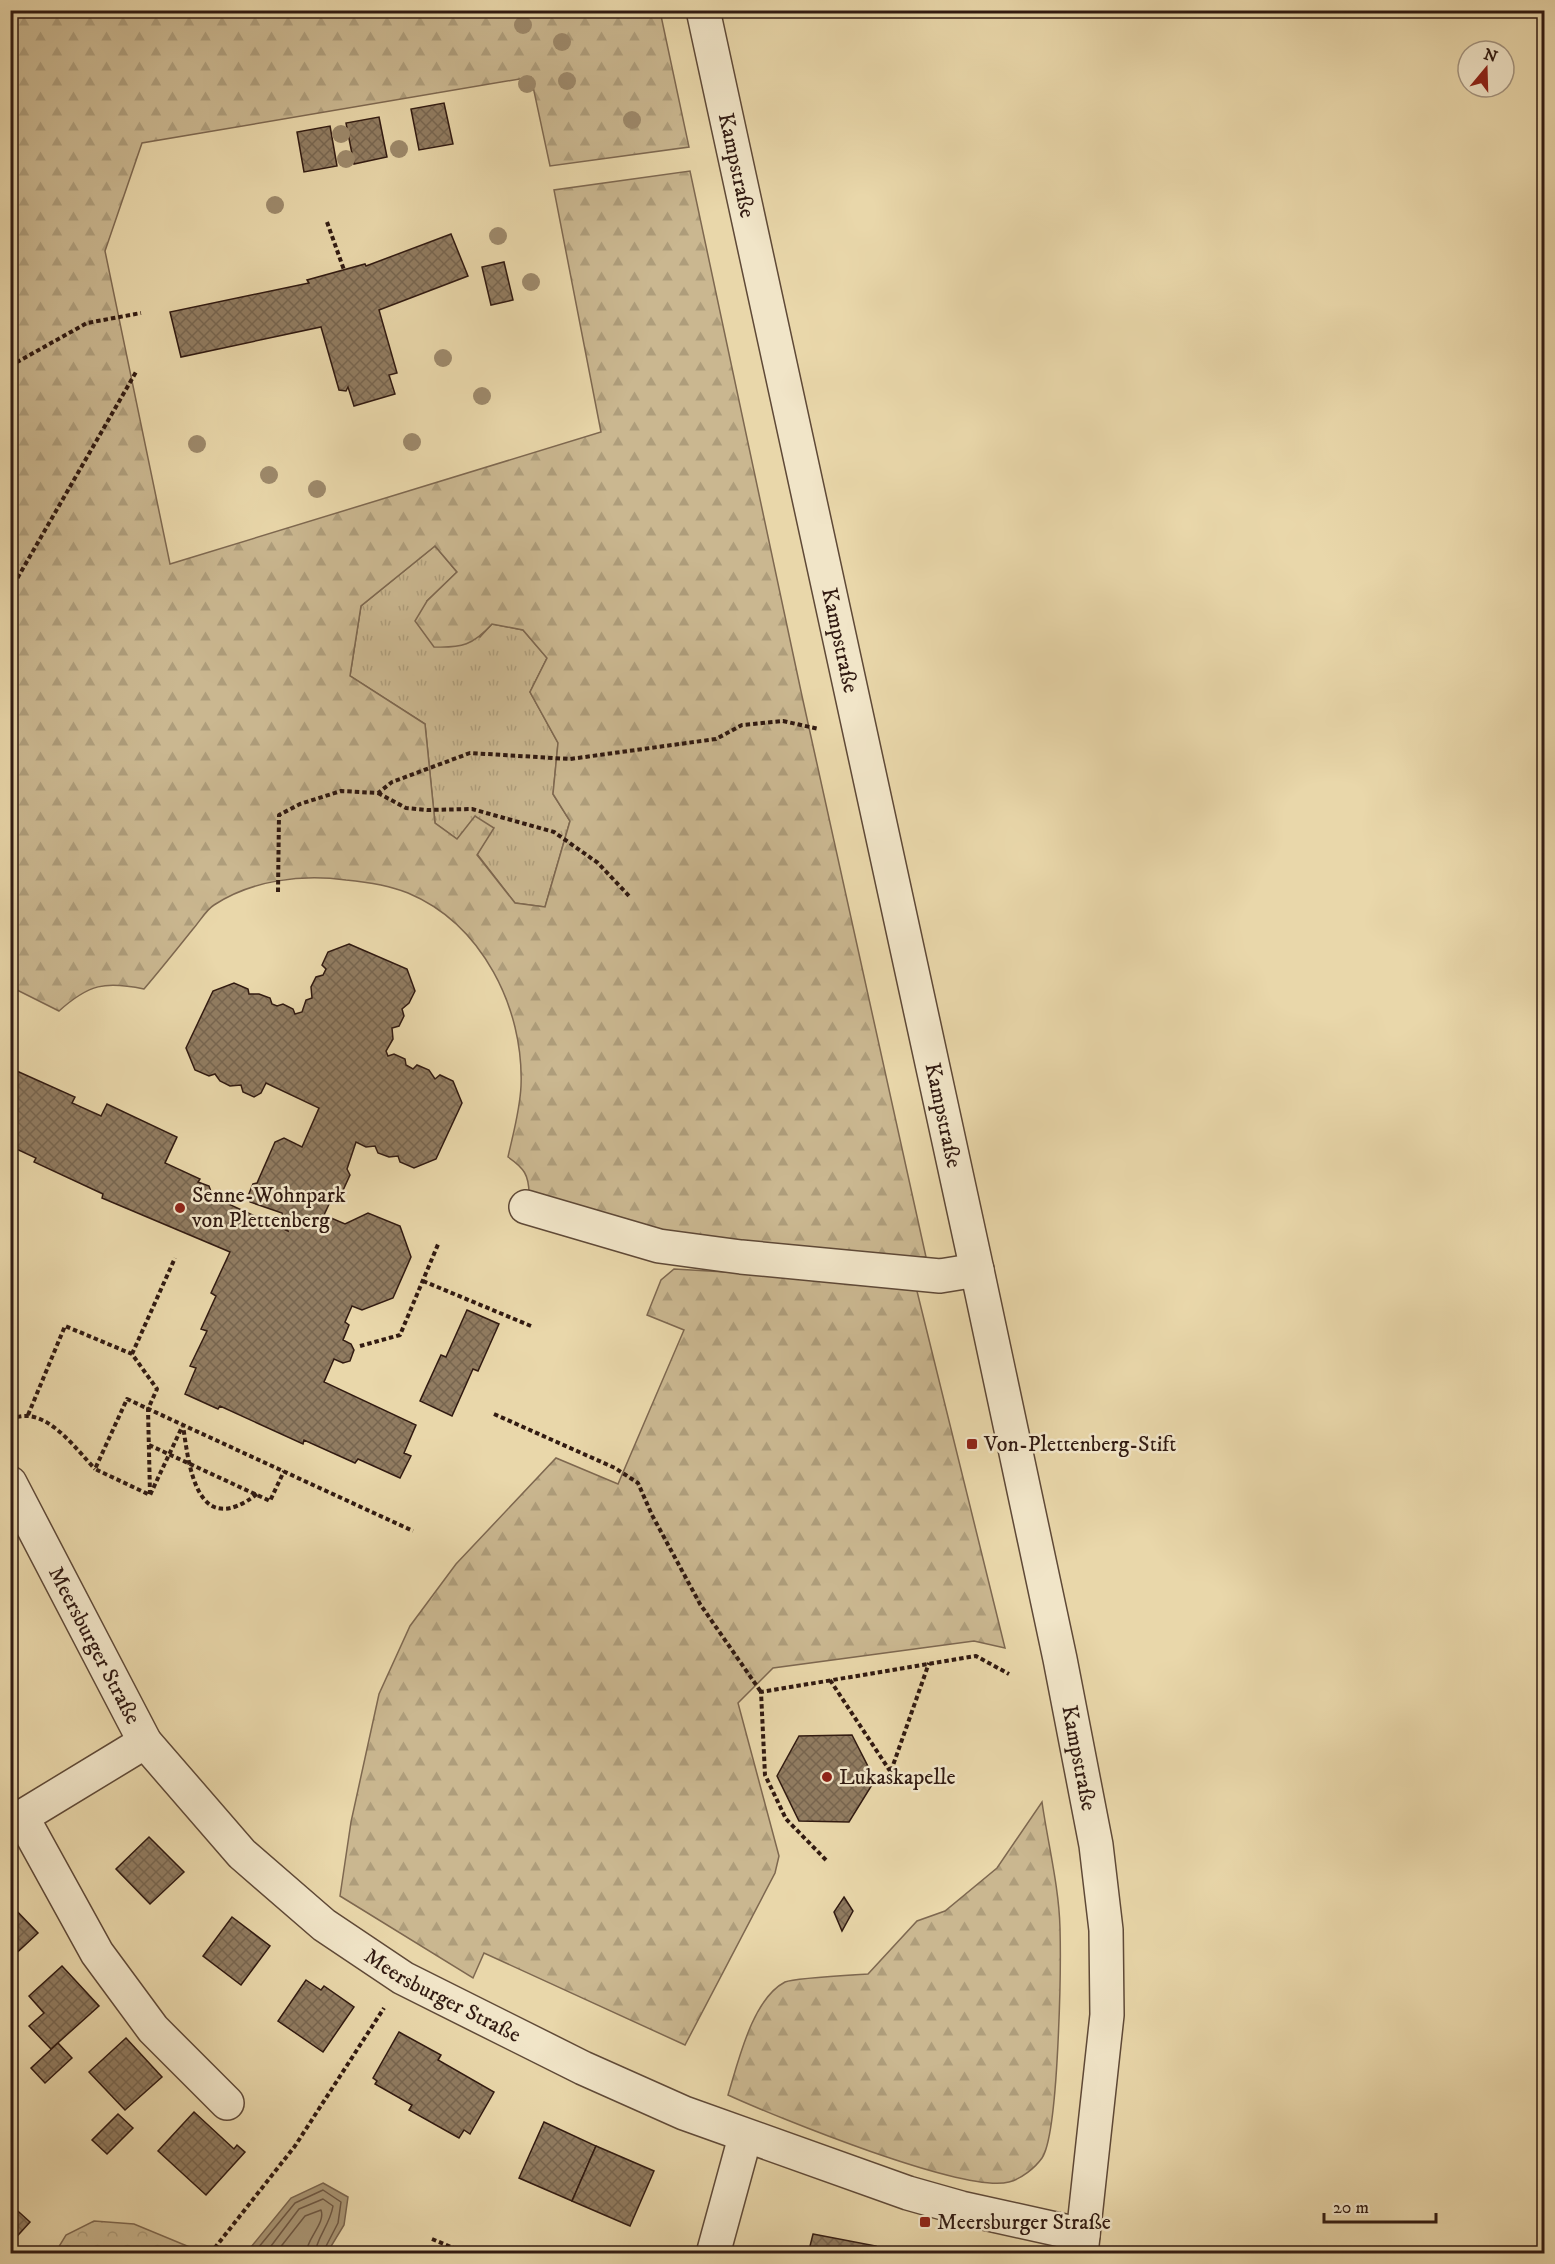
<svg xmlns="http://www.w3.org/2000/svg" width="1555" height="2264" viewBox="0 0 1555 2264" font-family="'IM FELL DW Pica',serif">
<defs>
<pattern id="grass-tufts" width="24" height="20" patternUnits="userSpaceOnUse" patternTransform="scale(1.5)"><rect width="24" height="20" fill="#cab790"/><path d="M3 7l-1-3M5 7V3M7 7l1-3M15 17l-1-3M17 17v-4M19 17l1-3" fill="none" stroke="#ae9d7b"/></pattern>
<pattern id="forest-firs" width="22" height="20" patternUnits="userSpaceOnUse" patternTransform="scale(1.5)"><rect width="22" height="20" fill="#cab790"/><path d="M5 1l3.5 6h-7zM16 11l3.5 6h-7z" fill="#ae9d7b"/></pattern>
<pattern id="park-crowns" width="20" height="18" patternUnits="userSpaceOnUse" patternTransform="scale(1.5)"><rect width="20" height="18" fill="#cab790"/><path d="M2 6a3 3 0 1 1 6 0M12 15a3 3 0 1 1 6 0" fill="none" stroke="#ae9d7b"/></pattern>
<pattern id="building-cross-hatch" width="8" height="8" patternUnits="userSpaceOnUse" patternTransform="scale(1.5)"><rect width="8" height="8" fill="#917c61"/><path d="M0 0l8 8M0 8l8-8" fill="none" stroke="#77654f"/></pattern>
</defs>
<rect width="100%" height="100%" fill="#e9d7aa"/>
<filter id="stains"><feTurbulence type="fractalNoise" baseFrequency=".00333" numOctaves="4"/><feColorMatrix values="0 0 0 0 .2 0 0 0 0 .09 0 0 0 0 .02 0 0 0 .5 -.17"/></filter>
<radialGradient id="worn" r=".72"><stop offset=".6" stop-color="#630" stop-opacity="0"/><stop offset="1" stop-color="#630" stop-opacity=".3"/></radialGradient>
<!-- grass -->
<path fill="url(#grass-tufts)" stroke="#7e6850" stroke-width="1.5" d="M435 546 457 572 427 601 480 637 492 624 523 630 547 658 530 692 558 743 553 794 570 821 545 907 515 903 477 854 493 828 457 839 435 823 425 724 350 676 361 606Z"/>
<!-- forest -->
<g fill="url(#forest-firs)" stroke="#7e6850" stroke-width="1.5" fill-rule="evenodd">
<path d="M10 11H660L689 147 550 166 531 77 142 143 105 251 170 564 601 432 554 190 690 171 802 696 926 1257 829 1255 670 1234 529 1194C529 1175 524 1168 508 1157 513 1134 520 1110 521 1086 524 1008 482 924 408 893 388 885 367 882 346 880 302 874 252 880 214 905 206 910 200 921 193 929 177 949 161 969 144 989 105 981 89 984 59 1011L11 987ZM435 546 457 572 427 601 415 621 434 647C462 648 473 645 492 624L523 630 547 658 530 692 558 743 553 794 570 821 545 907 515 903 477 855 494 828 475 816 457 839 435 823 425 724 350 676 361 606Z"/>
<path d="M674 1269 915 1283 1005 1648 974 1641 773 1668 738 1703 779 1856 775 1873 685 2045 484 1953 473 1978 340 1896 351 1822 379 1694 410 1626 456 1564 556 1458 618 1484 684 1330 647 1315 661 1280Z"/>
<path d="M1042 1802C1048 1844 1059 1887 1060 1928 1061 1966 1059 2133 1042 2158 1035 2168 1021 2179 1009 2182 965 2194 776 2117 728 2095 738 2063 752 1999 785 1982 795 1978 853 1975 868 1974L917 1921 945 1911 997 1868Z"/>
</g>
<!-- park -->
<path fill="url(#park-crowns)" stroke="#7e6850" stroke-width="1.5" d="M94 2221 134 2224 204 2253H55L66 2235Z"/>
<!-- water -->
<path fill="#aa9776" stroke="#7a654e" stroke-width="1.5" d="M323 2183 348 2197 344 2225 327 2253H252L251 2247 291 2198Z"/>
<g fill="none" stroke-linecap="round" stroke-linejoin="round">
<!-- shore -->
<g stroke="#6e5844" stroke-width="1.5">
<path d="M258 2254V2248L295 2203 323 2190 341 2202 338 2223 322 2254"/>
<path d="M265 2254 299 2209 323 2199 333 2206C330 2225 316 2238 315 2254"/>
<path d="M275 2254 305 2216 321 2210C326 2223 306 2239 306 2254"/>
</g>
</g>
<!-- building -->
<g fill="url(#building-cross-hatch)" stroke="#311a11" stroke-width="1.5">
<path d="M444 103 453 144 419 150 411 109Z"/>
<path d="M379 117 387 157 354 164 346 123Z"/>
<path d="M330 126 337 166 304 172 297 132Z"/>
<path d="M451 234 468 276 379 310 397 373 389 375 395 394 354 406 348 387 346 391 339 390 321 327 181 357 170 312 309 283 307 280 365 264 366 266Z"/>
<path d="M504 262 513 300 491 305 482 267Z"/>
<path d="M349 944 407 969 415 991 409 1003 402 1009 404 1016 399 1026 392 1028 393 1039 386 1051 388 1056 394 1054 405 1059 406 1065 413 1069 417 1065 429 1070 435 1079 440 1075 453 1081 462 1103 436 1159 414 1168 400 1162 398 1156 389 1157 378 1153 375 1146 366 1147 356 1142 347 1169 350 1175 339 1199 331 1200 324 1215 345 1224 368 1213 400 1226 411 1257 393 1298 362 1310 352 1306 345 1322 349 1325 343 1340 351 1344 354 1350 350 1361 343 1363 334 1359 324 1382 416 1425 404 1453 411 1456 400 1478 358 1459 355 1463 304 1440 303 1444 220 1406 218 1409 185 1394 196 1368 190 1366 207 1331 201 1329 216 1296 211 1293 230 1252 102 1198 103 1194 34 1162 36 1158 10 1146V1068L75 1097 72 1103 101 1116 107 1104 177 1137 165 1163 200 1179 198 1182 209 1186 213 1197 288 1231 282 1213 250 1202 248 1196 253 1184 257 1183 275 1142 284 1138 302 1147 319 1108 266 1083 261 1093 254 1097 243 1092 241 1085 230 1086 220 1081 215 1074 209 1076 195 1070 186 1048 213 991 234 983 248 989 249 994H259L270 998 272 1004 277 1006 283 1004 293 1009 295 1014 302 1012 306 1000 312 998 311 987 316 977 323 975 326 969 322 965 328 952Z"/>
<path d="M467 1310 499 1324 478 1371 473 1369 452 1416 420 1401 441 1355 446 1357Z"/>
<path d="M852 1735 875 1780 849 1822 799 1821 777 1776 799 1736Z"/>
<path d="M149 1837 184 1872 150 1904 116 1869Z"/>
<path d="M844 1897 853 1911 842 1931 834 1912Z"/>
<path d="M10 1904 38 1933 10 1959Z"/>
<path d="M232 1917 270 1946 241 1985 203 1956Z"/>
<path d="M62 1966 99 2006 51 2049 29 2026 44 2013 29 1996Z"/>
<path d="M306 1980 321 1990 324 1986 354 2007 323 2052 278 2021Z"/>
<path d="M399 2032 441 2055 438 2060 494 2092 470 2134 464 2130 459 2138 409 2110 412 2105 375 2084 377 2081 373 2078Z"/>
<path d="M126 2038 162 2077 125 2110 89 2072Z"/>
<path d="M58 2043 72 2058 45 2083 31 2068Z"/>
<path d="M194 2112 234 2149 237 2145 245 2152 206 2195 158 2151Z"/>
<path d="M118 2114 133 2128 107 2154 92 2140Z"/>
<path d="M544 2122 596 2146 572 2201 519 2178Z"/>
<path d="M596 2146 654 2171 630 2226 572 2201Z"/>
<path d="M10 2204 30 2222 10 2244Z"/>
<path d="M813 2234 876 2246 874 2254H808Z"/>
</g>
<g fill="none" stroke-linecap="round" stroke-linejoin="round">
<!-- minor casing -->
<g stroke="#5f4937" stroke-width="36">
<g id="minor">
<path id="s1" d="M703 10 977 1270 1060 1659 1096 1845 1106 1930 1107 2015 1081 2254"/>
<path d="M526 1207 659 1246 741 1257 940 1276 977 1270"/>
<path id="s2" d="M10 1483 145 1742 242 1854 324 1925 403 1978 583 2068 684 2113 908 2193 961 2208 1083 2235"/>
<path d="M22 1817 97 1953 153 2029 227 2103"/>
<path d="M10 1824 145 1742"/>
<path d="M713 2254 745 2137"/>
</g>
</g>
<!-- path -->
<g stroke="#311a11" stroke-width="4" stroke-dasharray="4.5 3" stroke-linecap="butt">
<path d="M327 222 344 270"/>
<path d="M10 366 87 323 141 313"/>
<path d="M10 591 136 372"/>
<path d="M378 793 406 808 427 810 472 809 554 832 598 863 629 896"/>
<path d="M278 892 279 815 300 804 341 791 378 793 392 782 470 753 570 759 716 739 742 725 783 721 819 729"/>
<path d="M423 1281 531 1326"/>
<path d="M360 1346 400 1335 439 1242"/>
<path d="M132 1354 175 1258"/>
<path d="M494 1414 615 1468 638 1483 652 1515 700 1604 761 1692"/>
<path d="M28 1415 65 1326 132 1354 157 1389 148 1409 150 1494"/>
<path d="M10 1420C43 1402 75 1448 95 1469"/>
<path d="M149 1445 270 1501 284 1471"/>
<path d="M257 1494C197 1540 189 1468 183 1425L127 1399 95 1469 150 1495 183 1425 413 1531"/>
<path d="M830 1680 890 1771 889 1783"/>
<path d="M10 1708 16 1725"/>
<path d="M891 1771 929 1663"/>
<path d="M826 1860 786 1819 765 1775 761 1692 976 1656 1009 1674"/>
<path d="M432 2239 468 2254"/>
<path d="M210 2254 295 2146 384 2008"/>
</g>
<!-- minor -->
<use href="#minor" stroke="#f1e5c8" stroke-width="33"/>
</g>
<!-- trees -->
<g fill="#9d896b">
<circle cx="523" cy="25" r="9"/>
<circle cx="562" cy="42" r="9"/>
<circle cx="567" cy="81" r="9"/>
<circle cx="527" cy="84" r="9"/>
<circle cx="632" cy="120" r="9"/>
<circle cx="341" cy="134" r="9"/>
<circle cx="399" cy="149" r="9"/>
<circle cx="346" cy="159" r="9"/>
<circle cx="275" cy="205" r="9"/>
<circle cx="498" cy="236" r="9"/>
<circle cx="531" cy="282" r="9"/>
<circle cx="443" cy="358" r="9"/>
<circle cx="482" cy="396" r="9"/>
<circle cx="412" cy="442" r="9"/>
<circle cx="197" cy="444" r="9"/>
<circle cx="269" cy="475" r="9"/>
<circle cx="317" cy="489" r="9"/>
</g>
<!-- markers -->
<g fill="#8f2418" stroke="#f1e5c8" stroke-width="2">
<circle cx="180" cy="1208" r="6"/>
<rect x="966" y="1438" width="12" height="12" rx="3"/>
<circle cx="827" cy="1777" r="6"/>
<rect x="919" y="2216" width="12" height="12" rx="3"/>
</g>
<g text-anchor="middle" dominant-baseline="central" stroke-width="5" stroke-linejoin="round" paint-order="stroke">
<!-- street labels -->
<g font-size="22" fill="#311a11" stroke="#f1e5c8">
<text stroke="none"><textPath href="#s1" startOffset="159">Kampstraße</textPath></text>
<text stroke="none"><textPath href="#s1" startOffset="645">Kampstraße</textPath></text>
<text stroke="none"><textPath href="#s1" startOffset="1131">Kampstraße</textPath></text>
<text stroke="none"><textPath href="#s2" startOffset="183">Meersburger Straße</textPath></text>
<text stroke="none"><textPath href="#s1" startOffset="1788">Kampstraße</textPath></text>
<text stroke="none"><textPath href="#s2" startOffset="687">Meersburger Straße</textPath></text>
</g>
<!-- poi labels -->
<g font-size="22" fill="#311a11" stroke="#f1e5c8" text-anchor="start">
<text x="192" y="1195">Senne-Wohnpark<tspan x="192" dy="25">von Plettenberg</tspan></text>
<text x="984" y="1444">Von-Plettenberg-Stift</text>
<text x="839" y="1777">Lukaskapelle</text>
<text x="937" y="2222">Meersburger Straße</text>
</g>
</g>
<!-- margin -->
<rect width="1555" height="2264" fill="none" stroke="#e9d7aa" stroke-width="36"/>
<rect x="12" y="12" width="1531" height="2240" fill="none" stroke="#311a11" stroke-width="3"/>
<rect x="18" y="18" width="1519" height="2228" fill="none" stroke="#311a11" stroke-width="1.5"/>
<!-- north arrow -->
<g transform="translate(1486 69) rotate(19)"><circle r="28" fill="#f1e5c8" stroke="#a4947f" stroke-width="1.5"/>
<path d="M0-4.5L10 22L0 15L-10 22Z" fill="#8f2418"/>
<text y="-9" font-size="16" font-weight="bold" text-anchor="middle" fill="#311a11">N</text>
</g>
<!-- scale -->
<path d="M1324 2213v9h112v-9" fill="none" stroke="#311a11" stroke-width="3"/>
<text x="1333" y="2213" font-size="18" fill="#311a11" stroke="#f1e5c8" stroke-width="4.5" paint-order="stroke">20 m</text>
<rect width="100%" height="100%" filter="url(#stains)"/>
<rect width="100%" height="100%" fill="url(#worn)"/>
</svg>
